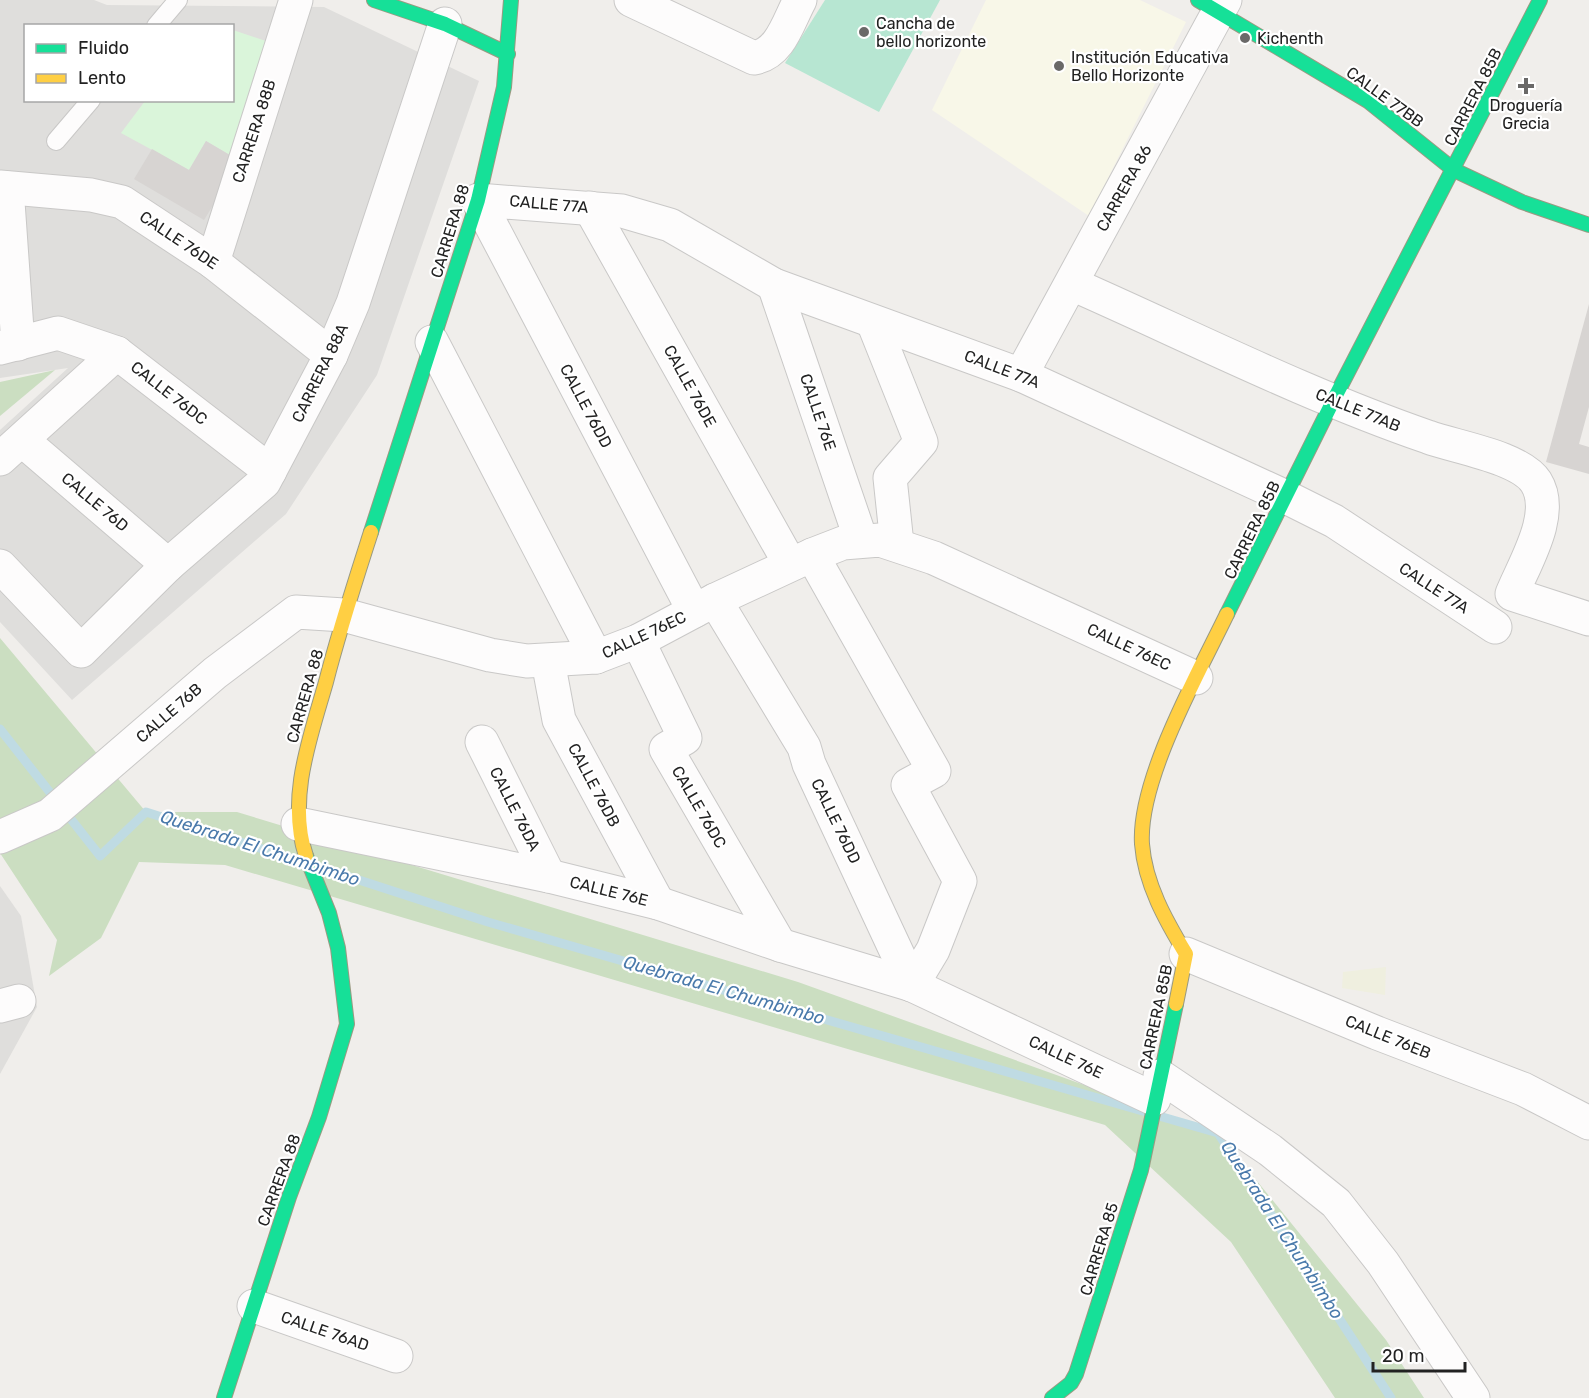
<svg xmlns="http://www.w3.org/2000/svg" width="1589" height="1398" viewBox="0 0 1589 1398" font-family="Rubik,sans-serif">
<rect width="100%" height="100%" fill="#f0eeeb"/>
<!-- residential -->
<g fill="#dfdedc" fill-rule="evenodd">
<path d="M0 0H94L107 5 324 7 479 81 377 375 286 514 72 700 0 622V430L68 368 0 378ZM26 26H232V100H26Z"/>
<path d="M0 886 21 916 37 1007 0 1074Z"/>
</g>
<!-- education -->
<path fill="#f8f7e8" d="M986 0H1140L1186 22 1089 216 932 110Z"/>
<!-- farmland -->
<path fill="#efefdf" d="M1386 967 1385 995 1342 988 1343 972Z"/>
<!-- forest -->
<g fill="#cbdec1">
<path d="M55 370 0 416V382Z"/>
<path d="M0 638 146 812H237L798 982 1218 1133 1386 1340 1424 1398H1335L1231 1242 1105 1125 225 865 139 862 101 938 49 976 57 940 0 853Z"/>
</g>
<!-- park -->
<path fill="#daf5da" d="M233 30 275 44 240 161 206 141 189 170 121 133 145 101 232 100Z"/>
<!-- pitch -->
<path fill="#b7e6d2" d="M825 0H940L879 112 785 63Z"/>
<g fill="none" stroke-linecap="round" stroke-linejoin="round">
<!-- stream -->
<g stroke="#bfdbe3" stroke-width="9">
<path d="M0 729 100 856 146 812 300 861"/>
<path d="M319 867 488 922 1146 1112"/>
<path d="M1159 1116 1218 1133 1391 1398"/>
</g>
</g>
<!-- building -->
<g fill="#d7d4d2">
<path d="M206 141 240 161 204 220 134 179 152 149 189 170Z"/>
<path d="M1589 304V407L1579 444 1589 447V474L1546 462Z"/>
</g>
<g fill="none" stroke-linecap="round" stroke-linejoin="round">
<!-- lane casing -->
<g stroke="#c9c8c7" stroke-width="20">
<g id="lane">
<path d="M156 26 178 0"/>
<path d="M56 141 91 100"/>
</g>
</g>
<!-- street casing -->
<g stroke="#c9c8c7" stroke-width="35">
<g id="street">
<path d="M631 0 754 58C781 53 788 22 800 0"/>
<path d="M0 187 91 195 122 202 213 262 331 355"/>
<path d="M7 188 18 344"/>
<path d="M590 208 790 564"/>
<path d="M213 262 296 0"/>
<path d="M1072 284C1190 336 1306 395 1428 437 1455 447 1520 457 1536 482 1556 514 1524 564 1512 594L1589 619"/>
<path d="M774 285 861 540"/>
<path d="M873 322 921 442 890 478 897 544"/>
<path d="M432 342 596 657"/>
<path d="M0 348 58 333 117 353 270 471"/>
<path d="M1021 375 1225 0"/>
<path d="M22 440 168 565"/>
<path d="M0 459 117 353"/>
<path d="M812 555 934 771 908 785 960 881 933 950 912 985"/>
<path d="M0 566 81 651 168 565 264 482 331 355 353 303 445 24"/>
<path d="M715 600 804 747 809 764 912 985"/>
<path d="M694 611 478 200 622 211 670 225 774 285 1021 375 1286 497 1334 521 1495 627"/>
<path d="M638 641 685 738 666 749 780 945"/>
<path d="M548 661 559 720 658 903"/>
<path d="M482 742 549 876"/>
<path d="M298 824 549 876 658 903 780 945 912 985 1154 1099"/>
<path d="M0 837 50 815 215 673 296 612 344 615 490 655 527 661 596 657 638 641 715 600 812 555 843 543 880 540 934 558 1196 678"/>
<path d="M1186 954 1377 1033 1523 1089 1589 1123"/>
<path d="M0 1006 19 1001"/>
<path d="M1160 1076 1270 1150 1336 1203 1383 1263 1473 1398"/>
<path d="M254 1306 396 1356"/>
</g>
</g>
<!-- fast casing -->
<g stroke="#999a82" stroke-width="16">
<g id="fast">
<path d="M374 0 445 24 508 54"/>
<path d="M1198 0 1368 101 1454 170 1522 202 1589 225"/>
<path d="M371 532 478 200 504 87 511 0"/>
<path d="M1227 614 1333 401 1540 0"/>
<path d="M224 1398 289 1197 319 1117 347 1024 338 948 329 913 306 856"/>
<path d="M1052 1398 1071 1383 1076 1374 1141 1170 1176 1004"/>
</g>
</g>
<!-- slow casing -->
<g stroke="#999a82" stroke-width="16">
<g id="slow">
<path d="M306 856C287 799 310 738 326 682 339 631 355 582 371 532"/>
<path d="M1176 1004 1186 954C1166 921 1145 884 1142 844 1138 780 1198 674 1227 614"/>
</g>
</g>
<!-- lane -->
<use href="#lane" stroke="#fdfcfc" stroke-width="18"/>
<!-- street -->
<use href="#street" stroke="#fdfcfc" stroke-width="33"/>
<!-- fast -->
<use href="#fast" stroke="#16e098" stroke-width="14"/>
<!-- slow -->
<use href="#slow" stroke="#ffcf43" stroke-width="14"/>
</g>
<!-- markers -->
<g fill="#6a6968" stroke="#fff" stroke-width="2">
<circle cx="864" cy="32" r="6"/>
<circle cx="1245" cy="38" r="6"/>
<circle cx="1059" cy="66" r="6"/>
<path d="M1523 77h6v6h6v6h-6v6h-6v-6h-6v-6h6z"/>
</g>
<g text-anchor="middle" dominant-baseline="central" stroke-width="4.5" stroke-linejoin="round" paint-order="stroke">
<!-- poi labels -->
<g font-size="16" fill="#222" stroke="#fff" text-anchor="start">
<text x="876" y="23">Cancha de<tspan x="876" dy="18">bello horizonte</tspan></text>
<text x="1257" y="38">Kichenth</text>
<text x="1071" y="57">Institución Educativa<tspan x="1071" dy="18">Bello Horizonte</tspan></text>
<text x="1526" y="105" text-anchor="middle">Droguería<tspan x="1526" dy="18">Grecia</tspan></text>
</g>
<!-- street labels -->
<g font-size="16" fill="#222" stroke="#fff">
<text transform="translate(1385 97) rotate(36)">CALLE 77BB</text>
<text transform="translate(1473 97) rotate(-63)">CARRERA 85B</text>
<text transform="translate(254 131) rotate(-72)">CARRERA 88B</text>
<text transform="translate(1124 188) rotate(-61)">CARRERA 86</text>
<text transform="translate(549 204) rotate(5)">CALLE 77A</text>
<text transform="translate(450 231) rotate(-73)">CARRERA 88</text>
<text transform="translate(179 240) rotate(34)">CALLE 76DE</text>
<text transform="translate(1002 369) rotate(21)">CALLE 77A</text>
<text transform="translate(320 373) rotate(-64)">CARRERA 88A</text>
<text transform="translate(690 386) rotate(61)">CALLE 76DE</text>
<text transform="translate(169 393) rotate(38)">CALLE 76DC</text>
<text transform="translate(586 406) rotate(62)">CALLE 76DD</text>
<text transform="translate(1358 410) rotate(22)">CALLE 77AB</text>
<text transform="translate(818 412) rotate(71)">CALLE 76E</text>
<text transform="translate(95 502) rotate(40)">CALLE 76D</text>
<text transform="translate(1252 530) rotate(-64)">CARRERA 85B</text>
<text transform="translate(1434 588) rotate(33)">CALLE 77A</text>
<text transform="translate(644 635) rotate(-25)">CALLE 76EC</text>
<text transform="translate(1129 647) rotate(25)">CALLE 76EC</text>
<text transform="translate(305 696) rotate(-74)">CARRERA 88</text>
<text transform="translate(169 713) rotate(-41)">CALLE 76B</text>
<text transform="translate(594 785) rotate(62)">CALLE 76DB</text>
<text transform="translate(699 807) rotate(60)">CALLE 76DC</text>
<text transform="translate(515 809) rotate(63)">CALLE 76DA</text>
<text transform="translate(836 821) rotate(64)">CALLE 76DD</text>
<text transform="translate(609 891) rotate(14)">CALLE 76E</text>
<text transform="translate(1156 1017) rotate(-78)">CARRERA 85B</text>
<text transform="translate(1388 1037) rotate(22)">CALLE 76EB</text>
<text transform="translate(1066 1057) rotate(25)">CALLE 76E</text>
<text transform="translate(279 1180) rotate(-70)">CARRERA 88</text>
<text transform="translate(1099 1249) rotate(-73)">CARRERA 85</text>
<text transform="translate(325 1331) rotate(19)">CALLE 76AD</text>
</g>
<!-- water labels -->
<g font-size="18" font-style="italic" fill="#4a7aab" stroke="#fff">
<text transform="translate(260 848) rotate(18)">Quebrada El Chumbimbo</text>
<text transform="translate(724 990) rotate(16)">Quebrada El Chumbimbo</text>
<text transform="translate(1282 1230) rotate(57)">Quebrada El Chumbimbo</text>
</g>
</g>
<!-- legend -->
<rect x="24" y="24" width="210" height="78" fill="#ffffff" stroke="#a7a7a7" stroke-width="1.5"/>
<rect x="36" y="44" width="30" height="9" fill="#16e098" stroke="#a7a7a7" stroke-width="1.5"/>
<text x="78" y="54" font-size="18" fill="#222222">Fluido</text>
<rect x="36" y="74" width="30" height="9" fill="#ffcf43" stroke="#a7a7a7" stroke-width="1.5"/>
<text x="78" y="84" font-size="18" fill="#222222">Lento</text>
<!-- scale -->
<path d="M1373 1362v9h92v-9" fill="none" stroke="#222222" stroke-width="3"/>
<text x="1382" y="1362" font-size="18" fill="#222222" stroke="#ffffff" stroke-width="4.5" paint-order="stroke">20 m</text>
</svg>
